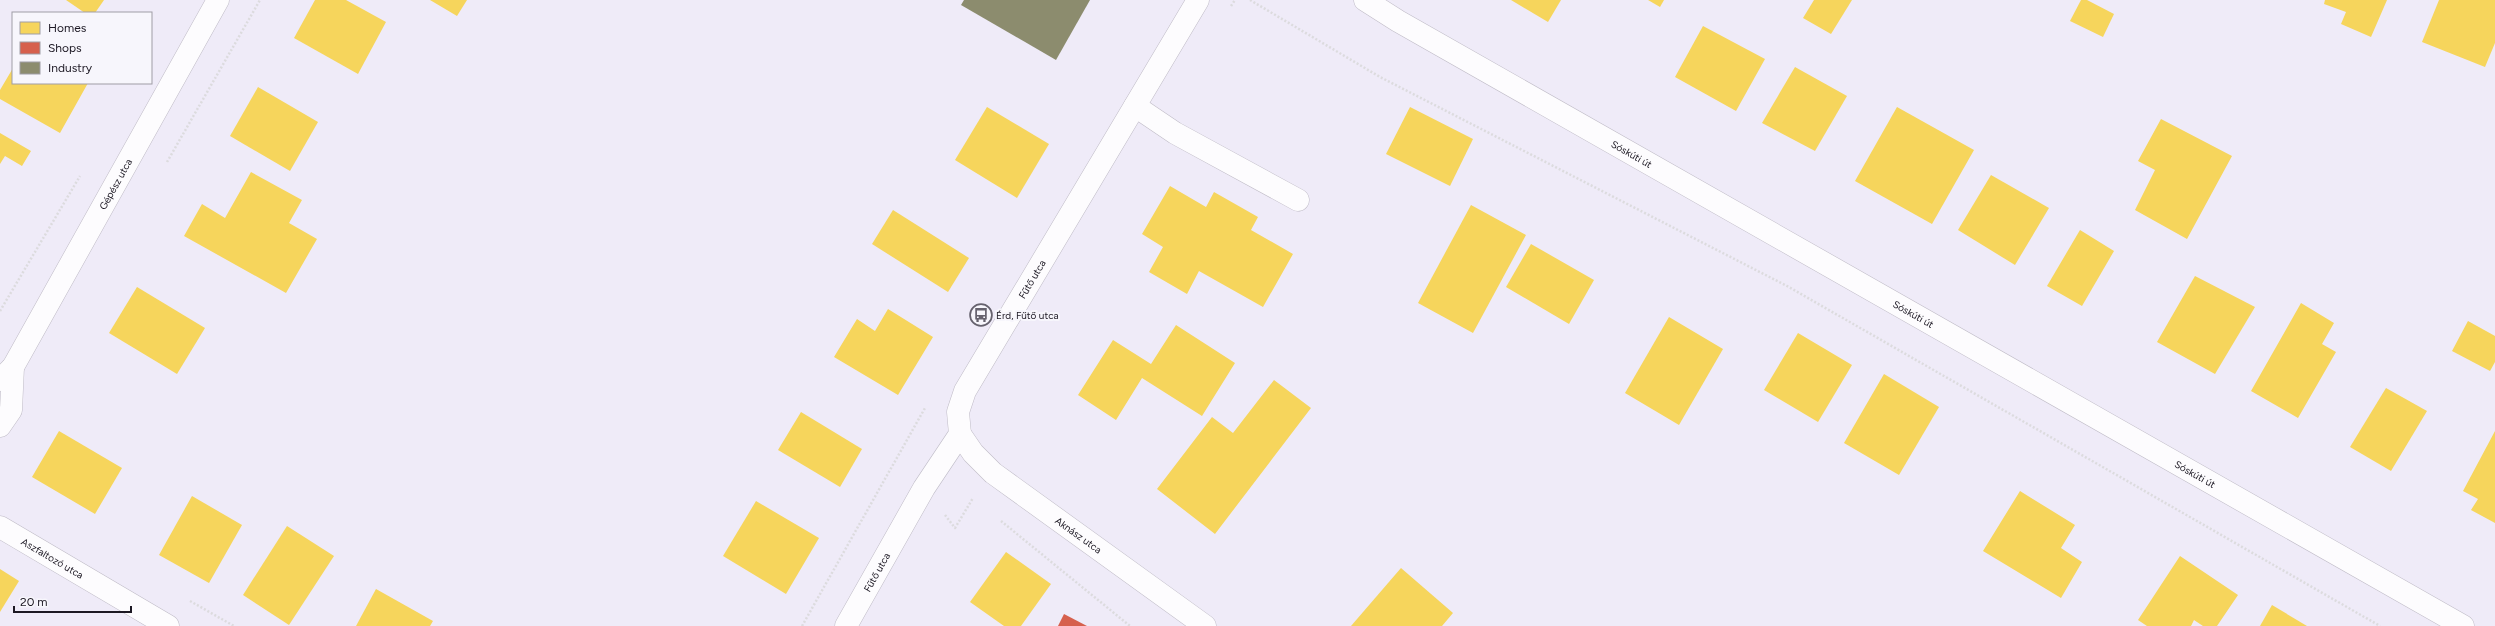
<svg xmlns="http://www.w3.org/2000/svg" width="2495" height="626" viewBox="0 0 2495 626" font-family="Figtree,sans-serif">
<rect width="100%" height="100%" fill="#efebf8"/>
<!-- homes -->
<g fill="#f6d55c">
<path d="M66 0H104L95 13H85Z"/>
<path d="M315 0H346L386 22 358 74 294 38Z"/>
<path d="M430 0H467L457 16Z"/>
<path d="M1511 0H1561L1548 22Z"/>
<path d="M1648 0H1664L1660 7Z"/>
<path d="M1814 0H1852L1831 34 1803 18Z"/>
<path d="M2081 0H2087L2114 14 2103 37 2070 21Z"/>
<path d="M2325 0H2387L2371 37 2341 24 2346 12 2324 4Z"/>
<path d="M2439 0H2495V43L2485 67 2422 42Z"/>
<path d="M1703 26 1765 59 1736 111 1675 77Z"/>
<path d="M1795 67 1847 96 1815 151 1762 123Z"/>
<path d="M13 68V83H88L60 133 0 99V90Z"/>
<path d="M258 87 318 122 290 171 230 136Z"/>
<path d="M987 107 1049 144 1017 198 955 160Z"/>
<path d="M1410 107 1473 139 1450 186 1386 154Z"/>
<path d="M1897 107 1974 150 1932 224 1855 181Z"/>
<path d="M2161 119 2232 156 2187 239 2135 210 2155 170 2138 161Z"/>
<path d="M0 133 31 151 22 166 5 156 0 164Z"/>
<path d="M251 172 302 200 289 223 317 239 286 293 184 236 202 204 225 218Z"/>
<path d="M1991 175 2049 208 2015 265 1958 230Z"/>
<path d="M1170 186 1206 207 1214 192 1258 217 1251 230 1293 254 1263 307 1199 271 1187 294 1149 272 1163 247 1142 234Z"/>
<path d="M1471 205 1526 235 1473 333 1418 303Z"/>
<path d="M893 210 969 258 948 292 872 244Z"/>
<path d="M2080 230 2114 251 2082 306 2047 286Z"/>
<path d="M1531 244 1594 280 1569 324 1506 287Z"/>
<path d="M2195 276 2255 307 2215 374 2157 342Z"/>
<path d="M137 287 205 328 177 374 109 333Z"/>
<path d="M2301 303 2334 323 2322 344 2336 352 2298 418 2251 391Z"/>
<path d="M888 309 933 337 898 395 834 357 857 319 875 331Z"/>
<path d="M1669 317 1723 349 1679 425 1625 393Z"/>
<path d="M2468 321 2495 336V362L2490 371 2452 351Z"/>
<path d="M1176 325 1235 363 1202 416 1142 378 1116 420 1078 395 1113 340 1151 364Z"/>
<path d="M1798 333 1852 365 1818 422 1764 390Z"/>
<path d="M1884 374 1939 407 1899 475 1844 443Z"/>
<path d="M1274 380 1311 408 1215 534 1157 489 1212 417 1233 433Z"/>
<path d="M2386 388 2427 411 2391 471 2350 447Z"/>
<path d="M801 412 862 449 840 487 778 450Z"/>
<path d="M59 431 122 468 95 514 32 477Z"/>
<path d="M2495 431V523L2471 510 2478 499 2463 491Z"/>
<path d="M2020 491 2075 525 2061 548 2082 562 2061 598 1983 551Z"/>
<path d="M192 496 242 525 209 583 159 555Z"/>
<path d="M756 501 819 538 786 594 723 556Z"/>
<path d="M287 526 334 556 289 625 243 595Z"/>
<path d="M1006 552 1051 584 1021 626H1004L970 602Z"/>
<path d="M2180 556 2238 595 2217 626H2203L2194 620 2191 626H2147L2138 620Z"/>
<path d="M1401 568 1453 613 1442 626H1351Z"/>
<path d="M0 569 19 581 0 612Z"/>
<path d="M376 589 433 621 430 626H356Z"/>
<path d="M2272 605 2307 626H2260Z"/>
</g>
<!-- shops -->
<path fill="#d6604d" d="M1064 614 1087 626H1058Z"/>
<!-- industry -->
<path fill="#8c8c6e" d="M964 0H1090L1056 60 961 5Z"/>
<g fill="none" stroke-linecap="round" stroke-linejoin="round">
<!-- lane casing -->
<g stroke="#bfbbc6" stroke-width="23">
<path id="lane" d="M1135 106 1175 133 1298 200"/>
</g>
<!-- street casing -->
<g stroke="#bfbbc6" stroke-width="23">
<g id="street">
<path id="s1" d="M1365 0 1398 21 2463 626"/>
<path id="s2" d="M0 380 13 367 218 0"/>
<path d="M0 426 11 410 13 367"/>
<path id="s3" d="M960 434 973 453 993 473 1205 626"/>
<path id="s4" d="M0 527 168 626"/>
<path id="s5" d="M846 626 924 488 960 434 958 412 965 391 1198 0"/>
</g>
</g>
<!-- path -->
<g stroke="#dcdbde" stroke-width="2.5" stroke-dasharray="2 2" stroke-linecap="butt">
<path d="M1250 0 1380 77 1787 286 2380 626"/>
<path d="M1231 6 1235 0"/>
<path d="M167 162 260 0"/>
<path d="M0 311 80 176"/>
<path d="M945 515 955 528 973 498"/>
<path d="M1001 521 1130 626"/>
<path d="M190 601 234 626"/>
<path d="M802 626 925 408"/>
</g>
<!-- lane -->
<use href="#lane" stroke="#fdfcfe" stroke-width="22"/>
<!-- street -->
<use href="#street" stroke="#fdfcfe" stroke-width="22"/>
</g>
<!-- icons -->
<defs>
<g id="bus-ring" transform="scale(1.15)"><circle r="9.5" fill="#f7f6fc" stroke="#66626e" stroke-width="1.5"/><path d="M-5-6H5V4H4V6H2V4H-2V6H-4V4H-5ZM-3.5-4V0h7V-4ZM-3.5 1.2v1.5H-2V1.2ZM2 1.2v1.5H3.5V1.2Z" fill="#66626e"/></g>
</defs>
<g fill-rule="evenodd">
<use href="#bus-ring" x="981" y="315"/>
</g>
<g text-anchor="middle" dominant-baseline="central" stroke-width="4" stroke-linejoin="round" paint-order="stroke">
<!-- street labels -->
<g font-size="10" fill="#1c1823" stroke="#f7f6fc">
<text stroke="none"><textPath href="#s1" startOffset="308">Sóskúti út</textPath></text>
<text stroke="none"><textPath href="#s2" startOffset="228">Gépész utca</textPath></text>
<text stroke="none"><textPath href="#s5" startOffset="398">Fűtő utca</textPath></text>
<text stroke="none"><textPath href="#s1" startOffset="632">Sóskúti út</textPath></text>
<text stroke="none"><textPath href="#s1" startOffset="956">Sóskúti út</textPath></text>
<text stroke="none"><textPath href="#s3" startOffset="157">Aknász utca</textPath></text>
<text stroke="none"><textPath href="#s4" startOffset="61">Aszfaltozó utca</textPath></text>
<text stroke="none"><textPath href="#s5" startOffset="62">Fűtő utca</textPath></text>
</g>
<!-- poi labels -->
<g font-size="10" fill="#1c1823" stroke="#f7f6fc" text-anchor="start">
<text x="996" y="315">Érd, Fűtő utca</text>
</g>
</g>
<!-- legend -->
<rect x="12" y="12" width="140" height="72" fill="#f7f6fc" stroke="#9f9da5"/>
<rect x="20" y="22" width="20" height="12" fill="#f6d55c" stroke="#9f9da5"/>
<text x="48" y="32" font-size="12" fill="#1c1823">Homes</text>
<rect x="20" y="42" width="20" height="12" fill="#d6604d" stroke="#9f9da5"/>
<text x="48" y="52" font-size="12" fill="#1c1823">Shops</text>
<rect x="20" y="62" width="20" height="12" fill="#8c8c6e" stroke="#9f9da5"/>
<text x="48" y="72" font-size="12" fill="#1c1823">Industry</text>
<!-- scale -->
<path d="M14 606v6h117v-6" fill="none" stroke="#1c1823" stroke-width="2"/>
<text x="20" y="606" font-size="12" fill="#1c1823" stroke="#f7f6fc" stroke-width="3" paint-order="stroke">20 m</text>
</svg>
